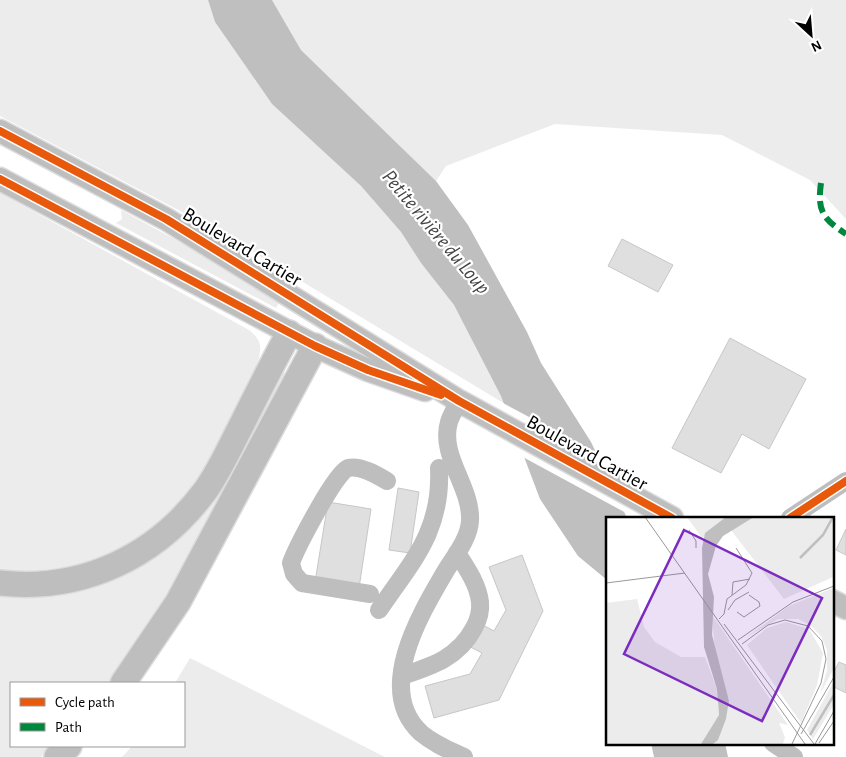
<svg xmlns="http://www.w3.org/2000/svg" width="846" height="757" viewBox="0 0 846 757" font-family="'Alegreya Sans',sans-serif">
<rect width="100%" height="100%" fill="#fff"/>
<!-- green -->
<g fill="#ececec">
<path d="M0 0H208L215 22 272 104 361 186 401 232 421 263 454 305 484 358 505 404 220 232 0 116Z"/>
<path d="M272 0H846V219L810 180 722 135 555 124 446 166 436 181 301 50Z"/>
<path d="M0 193 249 330C255 335 261 341 260 349 260 367 248 386 240 402 217 447 192 497 151 529 109 562 52 575 0 570Z"/>
<path d="M121 210 198 252 271 296 279 303 276 308 116 223 122 219Z"/>
<path d="M281 371 286 374 176 586 117 673 108 683H11V746H53L41 757H0V593L149 558Z"/>
<path d="M190 658 385 757H122L132 746H184V683H175Z"/>
</g>
<!-- water -->
<g fill="#bfbfbf">
<path d="M208 0H272L301 50 436 181 468 225 527 332 541 363 591 442 627 518H607V580L578 556 540 499 501 396 454 305 421 263 401 232 361 186 272 104 215 22Z"/>
<path d="M651 743H725L728 757H654Z"/>
</g>
<!-- pier -->
<path fill="#fff" d="M501 402 600 455 628 514 521 456Z"/>
<!-- building -->
<g fill="#dfdfdf" stroke="#c7c7c7">
<path d="M622 239 673 265 658 292 608 266Z"/>
<path d="M730 338 806 379 769 449 742 434 721 473 672 448Z"/>
<path d="M398 488 419 492 410 553 389 550Z"/>
<path d="M328 502 371 509 359 588 315 582Z"/>
<path d="M846 529V555L836 550Z"/>
<path d="M522 555 543 611 499 700 434 718 425 686 470 674 482 653 463 643 474 620 494 631 506 610 489 567Z"/>
<path d="M839 662 846 665V693L832 686V675Z"/>
</g>
<g fill="none" stroke-linecap="round" stroke-linejoin="round">
<!-- major casing -->
<g stroke="#dbdbdb" stroke-width="25">
<g id="major">
<path d="M0 131 166 219 459 401 672 518"/>
<path d="M0 179 315 346 368 370 425 390"/>
<path d="M832 601 846 608"/>
</g>
</g>
<!-- highway casing -->
<g stroke="#dbdbdb" stroke-width="28">
<g id="highway">
<path d="M0 583C82 592 156 557 205 491 219 472 229 449 240 428 256 396 272 364 289 333"/>
<path d="M123 683 178 602 315 346"/>
<path d="M57 757 69 746"/>
</g>
</g>
<!-- minor -->
<g stroke="#bebebe" stroke-width="18">
<path d="M459 401C456 408 451 415 449 422 439 456 472 487 470 521 469 539 454 557 445 572 421 613 374 690 421 733 434 744 449 750 464 757"/>
<path d="M790 518 846 481"/>
<path d="M370 594 302 583 294 574 291 563C296 549 336 471 348 468 360 465 377 475 387 481"/>
<path d="M379 610C412 561 442 532 439 468"/>
<path d="M402 676C432 666 458 658 474 628 479 619 481 612 480 602 478 584 466 567 457 553"/>
<path d="M773 743 794 757"/>
</g>
<!-- major -->
<use href="#major" stroke="#bebebe" stroke-width="22"/>
<!-- highway -->
<use href="#highway" stroke="#bebebe" stroke-width="25"/>
<!-- quiet -->
<path stroke="#00873e" stroke-width="6" stroke-dasharray="12 6" stroke-linecap="butt" d="M821 183C817 211 823 219 846 234"/>
<!-- cycleway casing -->
<g stroke="#fff" stroke-width="11">
<g id="cycleway">
<path d="M0 131 166 219 459 401 672 518"/>
<path d="M0 179 315 346 368 370 441 395"/>
<path d="M790 518 846 481"/>
</g>
</g>
<!-- cycleway -->
<use href="#cycleway" stroke="#e8590c" stroke-width="8"/>
</g>
<g text-anchor="middle" dominant-baseline="central" stroke-width="4.5" stroke-linejoin="round" paint-order="stroke">
<!-- street labels -->
<g font-size="20" fill="#000" stroke="#fff">
<text transform="translate(242 247) rotate(31)">Boulevard Cartier</text>
<text transform="translate(587 453) rotate(29)">Boulevard Cartier</text>
</g>
<!-- water labels -->
<g font-size="21" font-style="italic" fill="#444" stroke="#fff">
<text transform="translate(436 232) rotate(50)">Petite rivière du Loup</text>
</g>
</g>
<!-- overview -->
<g transform="translate(606 517)">
<rect width="228" height="228" fill="#fff"/>
<path d="M81 0H120L96 21ZM148 0H227V60L178 82 125 13ZM227 71V153L214 177 221 153V133L215 119 204 108 192 102H172L139 121 183 89ZM31 82 38 110 49 125 75 140H99L111 172 113 198 97 227H0V86ZM106 98 182 208 173 206 179 220 177 227H107L120 202 123 184 109 135ZM180 105 203 112 217 136 211 168 195 206 141 128 161 111ZM227 166V189L207 222 201 213Z" fill="#ececec"/>
<path d="M120 0H148L117 19 110 29 102 57 108 80 106 118 123 184 120 202 112 223 107 227H95L113 198 111 172 98 130 96 31 99 16Z" fill="#bfbfbf"/>
<path fill="none" stroke="#bfbfbf" stroke-width="2.5" d="M194 41 217 18 227 0M204 218 228 178"/>
<path fill="none" stroke="#999" stroke-width="1" d="M39 0 199 227M83 13 90 24V31M0 66 79 56M126 78 127 65 144 62M122 93 129 83 143 75M131 95 138 100 154 89 153 85 143 78M113 102 118 97 121 82 140 68 146 56 130 31M118 107 208 227M132 123 187 85 228 69M136 127 162 108 179 103 202 109 216 124 220 142 215 166 186 227M195 217 228 160M213 226 228 204M209 227 228 194"/>
<path fill="#7b2cbf" fill-opacity="0.15" stroke="#7b2cbf" stroke-width="2.5" d="M78 13 216 81 156 204 18 137Z"/>
<rect width="228" height="228" fill="none" stroke="#000" stroke-width="2.5"/>
</g>
<!-- legend -->
<rect x="10" y="682" width="175" height="65" fill="#ffffff" stroke="#999999"/>
<rect x="20" y="698" width="25" height="8" fill="#e8590c" stroke="#999999"/>
<text x="55" y="707" font-size="15" fill="#000000">Cycle path</text>
<rect x="20" y="723" width="25" height="8" fill="#00873e" stroke="#999999"/>
<text x="55" y="732" font-size="15" fill="#000000">Path</text>
<!-- north arrow -->
<g transform="translate(811 35) rotate(154)" stroke="#ffffff" stroke-width="4" paint-order="stroke">
<path d="M0-4L9 19L0 12L-9 19Z" fill="#000000"/>
<text y="-8" font-size="14" font-weight="bold" text-anchor="middle" fill="#000000">N</text>
</g>
</svg>
